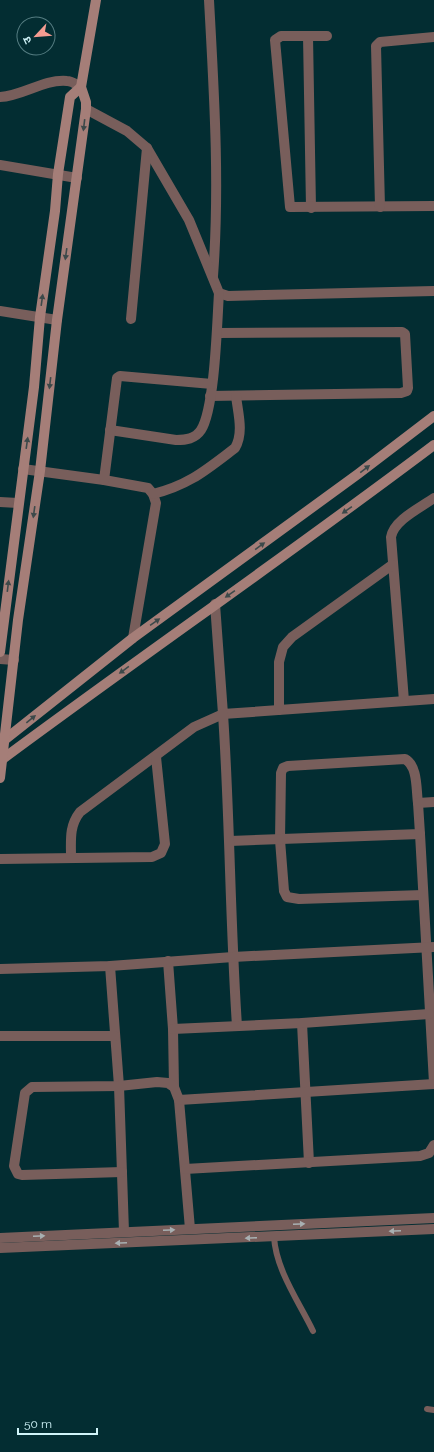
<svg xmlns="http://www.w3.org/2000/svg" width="434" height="1452" viewBox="0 0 434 1452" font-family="Raleway,'Noto Sans Devanagari',sans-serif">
<rect width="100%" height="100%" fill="#032d32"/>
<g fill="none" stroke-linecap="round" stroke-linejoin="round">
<!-- lane -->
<g stroke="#785e5b" stroke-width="6">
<path d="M274 1237C276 1270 299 1302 313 1331"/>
<path d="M427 1409 434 1410"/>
</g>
<!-- street -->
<g stroke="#785e5b" stroke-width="10">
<path d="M209 0C214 92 220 184 213 276"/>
<path d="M308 36 311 208"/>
<path d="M327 36H281L275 40 290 207 434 206"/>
<path d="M0 97C23 96 43 79 67 81 72 81 77 85 81 87"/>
<path d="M86 109 127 131 147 148 189 220 219 293 228 296 434 291"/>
<path d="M0 165 77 178"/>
<path d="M380 207 376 46 380 42 434 37"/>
<path d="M0 311 57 320"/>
<path d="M131 319 147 148"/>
<path d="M210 396 401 393 407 391 408 388 405 334 402 332 217 333"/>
<path d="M110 430 176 440C186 440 195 439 201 430 215 408 217 322 219 293"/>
<path d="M23 469 104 480 148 488 153 494 156 503 133 638"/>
<path d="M104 480 117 378 120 376 212 384"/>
<path d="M153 494C189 485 206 470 235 448 244 433 238 413 236 396"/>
<path d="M0 502 18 503"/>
<path d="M215 604 223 714 434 699"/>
<path d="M0 659 14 660"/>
<path d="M404 701 391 537C394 520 420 508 434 498"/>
<path d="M279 710V662L283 647 292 637 392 565"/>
<path d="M418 803C416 789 418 766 405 759L288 766 283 768 281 773 280 840 284 891 287 897 299 899 423 895"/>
<path d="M420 834 434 1083"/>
<path d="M230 841 420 834 418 803 434 802"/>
<path d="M71 857C71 840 69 826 80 812L194 727 223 714C230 818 230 922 237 1026"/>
<path d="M0 859 152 857 161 853 165 844 156 757"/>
<path d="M168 961 173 1029 174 1087"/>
<path d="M110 966 119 1086 124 1232"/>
<path d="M0 969 110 966 233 957 434 947"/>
<path d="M302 1023 309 1163"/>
<path d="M173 1029 302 1023 429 1014"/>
<path d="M0 1036H115"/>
<path d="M179 1100 190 1229"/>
<path d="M185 1169 420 1156 429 1153 434 1145"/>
<path d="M122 1172 22 1175 18 1174 14 1166 25 1093 32 1087 119 1086 157 1082 168 1083 174 1087 179 1100 434 1084"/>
<path d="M0 1238 434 1218"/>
<path d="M0 1248 434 1229"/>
</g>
<!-- secondary -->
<g stroke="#a57e78" stroke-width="10">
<path d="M0 652 34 387 40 317 55 211 58 174 70 97 81 87"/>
<path d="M3 741 133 638 358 474 434 416"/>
<path d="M0 761C144 654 291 553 434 445"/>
<path d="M0 778 18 620 40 471 57 320 86 109V102L81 87 96 0"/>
</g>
</g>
<!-- one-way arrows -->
<defs><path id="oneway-solid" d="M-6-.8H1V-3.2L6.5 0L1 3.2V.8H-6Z"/></defs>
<g fill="#3c494a">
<use href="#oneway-solid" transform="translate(84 125) rotate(97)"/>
<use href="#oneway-solid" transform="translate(66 254) rotate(98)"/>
<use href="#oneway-solid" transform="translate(42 300) rotate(-82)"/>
<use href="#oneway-solid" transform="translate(50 383) rotate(97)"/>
<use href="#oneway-solid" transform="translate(27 443) rotate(-82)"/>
<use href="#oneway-solid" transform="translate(365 469) rotate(-37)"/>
<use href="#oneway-solid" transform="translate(347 510) rotate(145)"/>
<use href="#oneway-solid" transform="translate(34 512) rotate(98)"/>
<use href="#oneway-solid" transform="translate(260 546) rotate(-36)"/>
<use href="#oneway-solid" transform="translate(8 586) rotate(-83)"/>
<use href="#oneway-solid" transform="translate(230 594) rotate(145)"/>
<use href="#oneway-solid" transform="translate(155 622) rotate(-35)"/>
<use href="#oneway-solid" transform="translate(124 670) rotate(144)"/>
<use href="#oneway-solid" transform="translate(31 719) rotate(-39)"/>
</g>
<g fill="#a8b0b2">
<use href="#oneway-solid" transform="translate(299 1224) rotate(-3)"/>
<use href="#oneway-solid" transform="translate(169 1230) rotate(-3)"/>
<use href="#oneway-solid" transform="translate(395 1231) rotate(177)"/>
<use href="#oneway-solid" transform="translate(39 1236) rotate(-3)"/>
<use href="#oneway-solid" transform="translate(251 1238) rotate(177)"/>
<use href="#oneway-solid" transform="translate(121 1243) rotate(178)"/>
</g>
<!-- north arrow -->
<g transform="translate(36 36) rotate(244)"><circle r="19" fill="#032d32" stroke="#557d82"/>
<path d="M0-3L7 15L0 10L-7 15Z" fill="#f59c91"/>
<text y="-6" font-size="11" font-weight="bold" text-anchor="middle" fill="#d0f4f9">उ</text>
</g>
<!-- scale -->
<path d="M18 1428v6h79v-6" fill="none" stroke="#d0f4f9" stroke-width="2"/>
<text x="24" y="1428" font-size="12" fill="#d0f4f9" stroke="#032d32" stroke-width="3" paint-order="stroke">50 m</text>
</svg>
